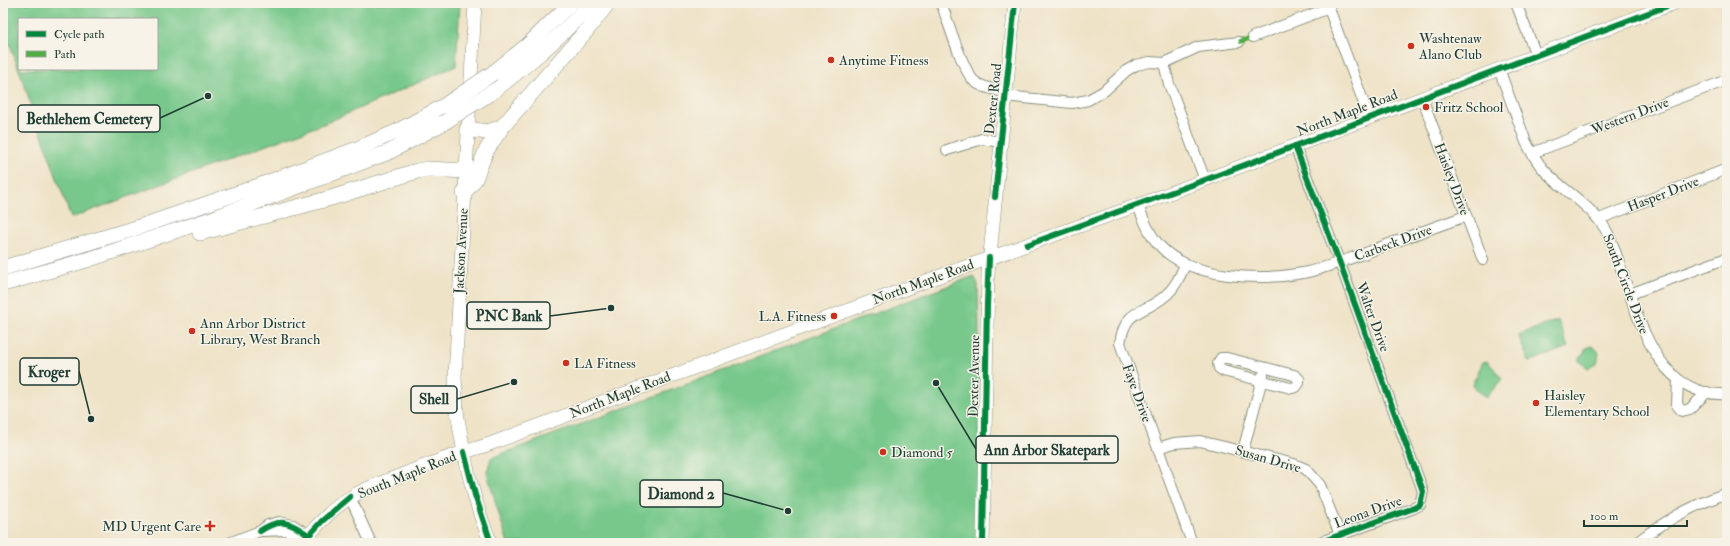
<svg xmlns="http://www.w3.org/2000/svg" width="1730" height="546" viewBox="0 0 1730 546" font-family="'IM FELL Double Pica',serif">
<rect width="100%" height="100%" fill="#f7f3e8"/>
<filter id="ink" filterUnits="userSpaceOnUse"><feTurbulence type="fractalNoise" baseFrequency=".025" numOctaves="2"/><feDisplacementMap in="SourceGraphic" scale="8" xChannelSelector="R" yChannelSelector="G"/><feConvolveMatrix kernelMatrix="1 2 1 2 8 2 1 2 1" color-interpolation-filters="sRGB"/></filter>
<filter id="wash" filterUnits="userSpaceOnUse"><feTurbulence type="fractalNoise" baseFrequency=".012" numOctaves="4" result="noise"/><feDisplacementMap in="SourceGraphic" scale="16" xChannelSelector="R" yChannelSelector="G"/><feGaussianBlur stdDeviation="0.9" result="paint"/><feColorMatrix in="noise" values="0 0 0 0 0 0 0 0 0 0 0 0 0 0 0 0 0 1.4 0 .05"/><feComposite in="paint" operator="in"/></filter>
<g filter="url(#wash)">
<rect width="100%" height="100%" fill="#efe3c7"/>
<!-- green -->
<g fill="#77c88a" stroke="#4b825f" fill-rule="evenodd">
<path d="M3 3H460L456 66 326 123 71 218 3 25ZM19 19H157V69H19Z"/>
<path d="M974 276 978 284 980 378 978 543H508L497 508 487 472 491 458Z"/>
<path d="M1558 320 1568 347 1529 362 1518 335Z"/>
<path d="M1591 346 1595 348 1599 352 1597 364 1588 368 1578 360 1584 353 1585 349Z"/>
<path d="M1487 361 1491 365 1502 379 1486 398 1472 385 1483 362Z"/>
</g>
</g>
<g filter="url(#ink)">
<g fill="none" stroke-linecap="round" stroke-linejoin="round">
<!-- minor casing -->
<g stroke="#87907e" stroke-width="12">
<g id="minor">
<path d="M941 3C948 20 962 70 974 81 982 88 996 90 1006 92"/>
<path d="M1327 3 1369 117"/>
<path d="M1516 3 1536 55"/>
<path d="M1253 37 1329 8"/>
<path d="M1164 63 1169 84 1205 180"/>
<path d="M1499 69 1526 142C1531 152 1537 162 1544 170 1560 188 1583 200 1598 219 1609 231 1614 248 1619 263 1638 315 1655 398 1727 394"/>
<path d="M1005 96 1072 103 1088 100 1104 91 1126 71 1136 65 1150 62 1164 63 1198 47 1239 42"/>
<path d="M1422 98 1483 260"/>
<path d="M1295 146 1342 269 1423 491 1420 505 1414 508 1318 543"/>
<path d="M947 150 982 139 1001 142"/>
<path d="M1532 153 1727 80"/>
<path d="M1138 205C1143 219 1149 234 1159 245 1189 279 1261 281 1303 273 1324 269 1345 260 1366 253 1399 240 1432 228 1466 216"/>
<path d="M1599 219 1727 169"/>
<path d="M1185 265C1180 276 1175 288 1165 296 1143 315 1126 307 1120 343L1192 543"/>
<path d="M1630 294 1727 258"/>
<path d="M1221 358H1227L1294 375 1299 379V383L1296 387 1291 388 1223 371 1219 368 1218 363Z"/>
<path d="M1678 380 1677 405 1682 411 1690 409 1707 392"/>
<path d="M1158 448 1174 443 1200 441 1294 464 1306 469 1320 485 1340 535"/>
<path d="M1243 451 1263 375"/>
<path d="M350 497 371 543"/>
<path d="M262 531 286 530 303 542"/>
<path d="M229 543 260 531 268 525 279 522 293 525 308 535"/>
<path d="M1636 543C1664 521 1693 505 1727 493"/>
</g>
</g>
<!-- major casing -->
<g stroke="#87907e" stroke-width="14">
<g id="major">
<path d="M475 3 455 377C456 393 456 409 459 424 465 463 475 506 491 543"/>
<path d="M302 543C316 526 332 508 351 497 366 488 383 482 399 476 428 464 457 454 487 445L937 277 1138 205 1675 3"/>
<path d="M983 543 988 274 1015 3"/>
</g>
</g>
<!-- highway casing -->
<g stroke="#87907e" stroke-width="16">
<g id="highway">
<path d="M493 73 528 45 571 3"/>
<path d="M492 92C527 65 561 37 591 3"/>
<path d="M467 129 487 132 502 127"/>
<path d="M464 193 475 179 486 151 502 127 586 31 608 3"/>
<path d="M200 233 331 198 417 171 428 169 465 171"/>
<path d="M3 268 133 229 253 188 357 149 398 131 444 106"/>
<path d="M3 284 90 259 214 218 389 152 443 123"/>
</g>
</g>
<!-- minor -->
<use href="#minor" stroke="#fff" stroke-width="10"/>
<!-- major -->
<use href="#major" stroke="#fff" stroke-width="13"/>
<!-- highway -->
<use href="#highway" stroke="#fff" stroke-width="15"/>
<!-- highway-bridge casing -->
<g stroke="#87907e" stroke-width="16" stroke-linecap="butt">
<g id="highway-bridge">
<path d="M444 106 493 73"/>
<path d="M443 123 492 92"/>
</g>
</g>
<!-- highway-bridge -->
<use href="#highway-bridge" stroke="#fff" stroke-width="15"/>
<!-- quiet -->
<path stroke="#52ad45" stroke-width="5" stroke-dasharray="10 5" stroke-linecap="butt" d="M1239 42 1253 37"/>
<!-- cycleway casing -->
<g stroke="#f7f3e8" stroke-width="8">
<g id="cycleway">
<path d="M1295 146 1342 269 1423 491 1420 505 1414 508 1318 543"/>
<path d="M995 197 1015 3"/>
<path d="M1027 245 1205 180 1675 3"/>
<path d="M464 452 475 495 491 543"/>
<path d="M260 531C280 517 290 522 308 535"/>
<path d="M302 543 322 521 350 497"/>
<path d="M983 543 987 304 989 258"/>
</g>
</g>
<!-- cycleway -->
<use href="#cycleway" stroke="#00873e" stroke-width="6"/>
</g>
</g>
<!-- markers -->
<g fill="#c8321e" stroke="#f7f3e8" stroke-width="1.5">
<circle cx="1411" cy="46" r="4"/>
<circle cx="831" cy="60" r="4"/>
<circle cx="1426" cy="107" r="4"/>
<circle cx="834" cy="316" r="4"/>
<circle cx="192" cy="331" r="4"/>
<circle cx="566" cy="363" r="4"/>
<circle cx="1536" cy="403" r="4"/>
<circle cx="883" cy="452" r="4"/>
<path d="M208 520h4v4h4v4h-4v4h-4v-4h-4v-4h4z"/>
</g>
<g text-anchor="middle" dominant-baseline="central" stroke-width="3" stroke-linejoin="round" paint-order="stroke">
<!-- poi labels -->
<g font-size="14" fill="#1f3d34" stroke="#f7f3e8" text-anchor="start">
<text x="1419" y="38">Washtenaw<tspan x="1419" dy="16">Alano Club</tspan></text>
<text x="839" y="60">Anytime Fitness</text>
<text x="1434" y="107">Fritz School</text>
<text x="826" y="316" text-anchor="end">L.A. Fitness</text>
<text x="200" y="323">Ann Arbor District<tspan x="200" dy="16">Library, West Branch</tspan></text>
<text x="574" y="363">LA Fitness</text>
<text x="1544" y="395">Haisley<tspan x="1544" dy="16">Elementary School</tspan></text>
<text x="891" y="452">Diamond 5</text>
<text x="201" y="526" text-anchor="end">MD Urgent Care</text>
</g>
<!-- street labels -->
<g font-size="14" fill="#1f3d34" stroke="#f7f3e8">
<text transform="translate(993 99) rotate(-84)">Dexter Road</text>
<text transform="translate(1347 113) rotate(-21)">North Maple Road</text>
<text transform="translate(1630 116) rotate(-21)">Western Drive</text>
<text transform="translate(1452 179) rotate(69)">Haisley Drive</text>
<text transform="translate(1663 194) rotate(-21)">Hasper Drive</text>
<text transform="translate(1393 243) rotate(-20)">Carbeck Drive</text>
<text transform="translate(461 251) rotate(-87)">Jackson Avenue</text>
<text transform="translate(923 282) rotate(-20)">North Maple Road</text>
<text transform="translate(1626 284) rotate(69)">South Circle Drive</text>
<text transform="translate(1373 317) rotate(70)">Walter Drive</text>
<text transform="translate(974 376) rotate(-89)">Dexter Avenue</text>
<text transform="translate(1137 393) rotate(70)">Faye Drive</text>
<text transform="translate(620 395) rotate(-21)">North Maple Road</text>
<text transform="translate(1268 459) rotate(16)">Susan Drive</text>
<text transform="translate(407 475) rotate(-22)">South Maple Road</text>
<text transform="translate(1368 512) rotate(-20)">Leona Drive</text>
</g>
</g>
<!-- callouts -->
<path fill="none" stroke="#1f3d34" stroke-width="1.5" d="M208 96L160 118M611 308L550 316M91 419L79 371M514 382L457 399M936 383L976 449M788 511L723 493"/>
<g fill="#1f3d34" stroke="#f7f3e8" stroke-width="1.5">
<circle cx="208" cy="96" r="4"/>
<circle cx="611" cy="308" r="4"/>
<circle cx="91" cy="419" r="4"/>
<circle cx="514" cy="382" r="4"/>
<circle cx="936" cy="383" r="4"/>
<circle cx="788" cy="511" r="4"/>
</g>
<g fill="#f7f3e8" stroke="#1f3d34" stroke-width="1.5">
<rect x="18" y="105" width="142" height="27" rx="4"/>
<rect x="467" y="302" width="83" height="27" rx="4"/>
<rect x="20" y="358" width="59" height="27" rx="4"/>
<rect x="411" y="386" width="46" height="27" rx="4"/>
<rect x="976" y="436" width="142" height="27" rx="4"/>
<rect x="640" y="480" width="83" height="27" rx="4"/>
</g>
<g font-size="15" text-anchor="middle" font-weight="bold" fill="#1f3d34">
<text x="89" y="124">Bethlehem Cemetery</text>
<text x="509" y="321">PNC Bank</text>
<text x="49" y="377">Kroger</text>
<text x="434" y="404">Shell</text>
<text x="1047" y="455">Ann Arbor Skatepark</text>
<text x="681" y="499">Diamond 2</text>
</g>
<!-- margin -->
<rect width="1730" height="546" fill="none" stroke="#f7f3e8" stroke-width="16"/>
<!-- legend -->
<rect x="18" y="18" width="140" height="52" fill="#f7f3e8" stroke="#a1aaa0"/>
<rect x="26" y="31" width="20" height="6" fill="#00873e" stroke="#a1aaa0"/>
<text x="54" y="38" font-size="12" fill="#1f3d34">Cycle path</text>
<rect x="26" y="51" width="20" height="6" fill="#52ad45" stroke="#a1aaa0"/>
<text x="54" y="58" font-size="12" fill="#1f3d34">Path</text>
<!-- scale -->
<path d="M1584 520v6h103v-6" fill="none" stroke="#1f3d34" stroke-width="2"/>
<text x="1590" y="520" font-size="12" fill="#1f3d34" stroke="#f7f3e8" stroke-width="3" paint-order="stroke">100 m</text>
</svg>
